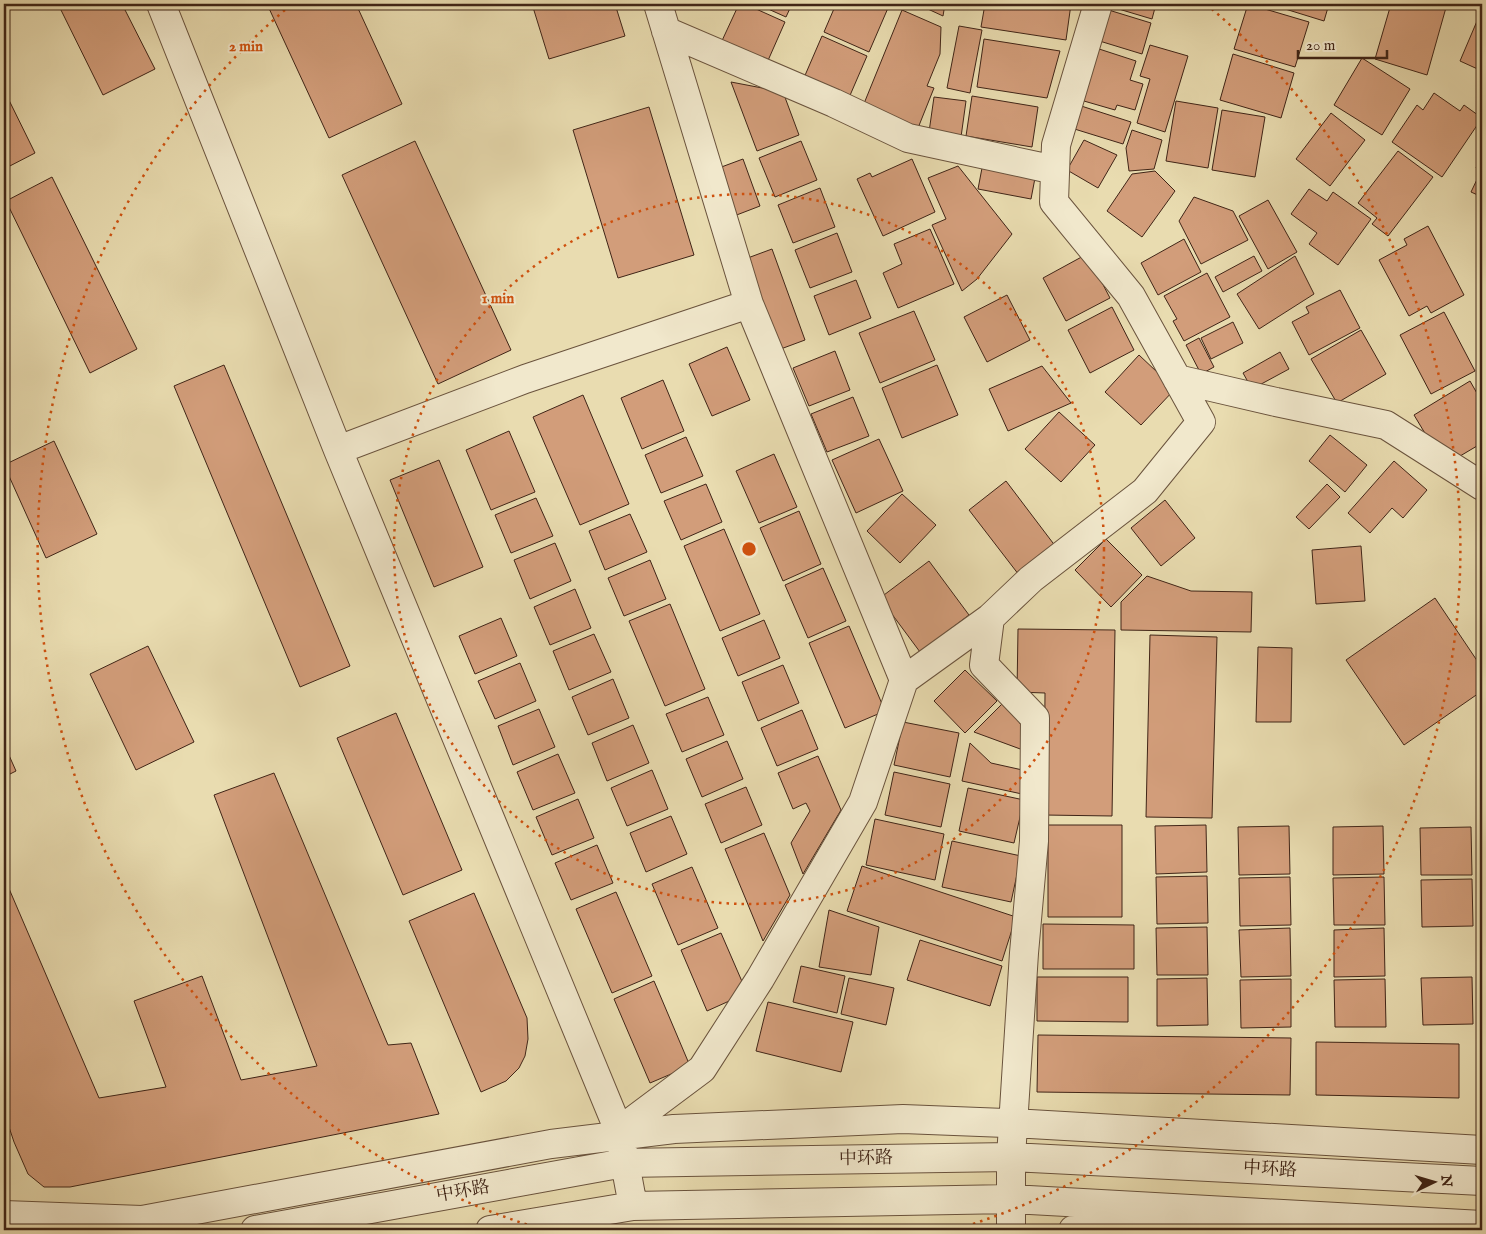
<svg xmlns="http://www.w3.org/2000/svg" width="1486" height="1234" viewBox="0 0 1486 1234" font-family="'IM FELL English','Noto Serif SC',serif">
<rect width="100%" height="100%" fill="#e9dcb0"/>
<filter id="stains"><feTurbulence type="fractalNoise" baseFrequency=".004" numOctaves="4"/><feColorMatrix values="0 0 0 0 .2 0 0 0 0 .09 0 0 0 0 .02 0 0 0 .5 -.17"/></filter>
<radialGradient id="worn" r=".72"><stop offset=".6" stop-color="#630" stop-opacity="0"/><stop offset="1" stop-color="#630" stop-opacity=".3"/></radialGradient>
<path fill="#d29d7a" stroke="#402517" d="M58 4H122L155 69 103 95Z
M267 4H356L402 104 329 138Z
M532 4H615L625 36 549 59Z
M684 4H696L694 8Z
M739 4H745L785 22 766 65 720 45Z
M757 4H792L786 17Z
M836 4H879L888 8 869 52 824 32Z
M917 4H945L943 16Z
M985 4H1071L1066 40 981 27Z
M1102 4H1156L1152 19Z
M1248 4 1309 22 1295 67 1234 49Z
M1269 4H1329L1324 21Z
M1391 4H1447L1427 75 1375 59Z
M1102 8 1151 23 1142 54 1093 39Z
M902 10 941 27 940 54 927 86 934 88 918 128 863 106Z
M1480 14 1482 15V71L1460 61Z
M959 26 982 30 970 93 947 88Z
M822 36 867 56 848 100 803 80Z
M984 39 1060 51 1047 98 977 87Z
M1150 45 1188 56 1165 132 1137 123 1150 79 1140 76Z
M1093 47 1136 61 1130 80 1143 84 1135 110 1117 105 1115 110 1077 99Z
M1233 54 1294 73 1281 118 1220 100Z
M1362 58 1410 89 1382 135 1334 105Z
M731 82 783 92 799 135 757 151Z
M4 90 35 153 4 169Z
M1434 93 1460 111 1464 105 1482 118 1442 177 1392 142 1417 105 1423 110Z
M972 96 1038 107 1032 147 966 136Z
M934 97 966 101 961 137 929 132Z
M1176 101 1218 108 1208 168 1166 161Z
M1075 104 1131 122 1123 144 1068 127Z
M649 107 694 255 618 278 573 130Z
M1222 110 1265 117 1255 177 1212 170Z
M1331 113 1365 140 1330 186 1296 159Z
M1132 130 1162 140 1154 169 1129 171 1126 148Z
M1084 140 1117 155 1098 188 1067 170Z
M415 141 511 350 438 384 342 175Z
M801 141 817 180 775 197 759 158Z
M1398 151 1433 177 1388 236 1372 224 1377 218 1358 203Z
M1482 156V197L1471 192 1481 171 1476 168Z
M743 159 760 206 734 216 716 169Z
M912 159 935 212 883 236 857 179 870 173 872 177Z
M958 166 1012 234 977 279 962 291 932 225 946 219 928 178Z
M982 168 1035 178 1031 199 978 189Z
M1155 171 1175 191 1142 237 1107 211 1132 174Z
M52 177 137 349 90 373 6 201Z
M820 188 835 227 793 243 778 205Z
M1309 189 1327 201 1333 192 1371 219 1338 265 1309 244 1317 233 1291 214Z
M1194 197 1233 211 1248 240 1201 264 1179 221Z
M1268 200 1297 252 1268 269 1239 216Z
M1428 226 1464 295 1431 313 1427 306 1409 316 1379 260 1407 245 1404 239Z
M930 229 954 284 898 308 883 273 902 264 894 244Z
M837 233 852 272 810 288 795 250Z
M1184 239 1201 272 1158 295 1141 263Z
M772 249 805 340 778 350 745 259Z
M1087 254 1110 298 1066 321 1043 278Z
M1254 256 1262 271 1223 292 1215 277Z
M1295 256 1314 294 1259 329 1237 294Z
M1207 273 1230 317 1184 341 1173 321 1177 319 1164 296Z
M856 280 871 318 829 335 814 296Z
M1340 290 1360 328 1309 355 1292 322 1309 313 1306 307Z
M1007 295 1030 340 987 362 964 317Z
M1112 307 1134 350 1090 373 1068 330Z
M914 311 935 360 880 383 859 333Z
M1444 312 1475 371 1431 394 1400 335Z
M1233 322 1243 343 1211 359 1201 338Z
M1361 330 1386 374 1337 403 1311 359Z
M1199 338 1214 367 1201 374 1186 345Z
M727 347 750 400 712 416 689 364Z
M835 351 850 390 809 406 793 368Z
M1280 352 1289 369 1252 389 1243 373Z
M1139 355 1175 389 1141 425 1105 392Z
M224 365 350 666 300 687 174 386Z
M937 365 958 415 902 438 882 388Z
M1042 366 1071 403 1008 431 989 389Z
M663 380 684 431 642 449 621 398Z
M1470 381 1482 402V443L1450 462 1432 445 1414 415Z
M583 395 629 504 580 525 533 417Z
M853 397 869 436 827 452 811 414Z
M1059 412 1095 445 1061 482 1025 449Z
M509 431 535 492 491 510 466 450Z
M1330 435 1367 465 1345 492 1309 461Z
M686 437 703 476 661 493 645 455Z
M879 439 903 491 856 513 832 460Z
M54 441 97 534 46 558 4 465Z
M774 454 797 507 759 523 736 471Z
M439 460 483 567 434 587 390 480Z
M1394 461 1427 490 1403 518 1392 508 1370 533 1348 513Z
M1006 481 1056 547 1019 575 969 510Z
M706 484 722 522 681 540 664 501Z
M1327 484 1340 497 1309 529 1296 517Z
M902 494 936 525 900 563 867 531Z
M536 498 553 536 511 553 495 515Z
M1165 500 1195 538 1161 566 1131 528Z
M799 511 821 564 783 581 760 528Z
M630 514 647 552 605 570 589 531Z
M724 529 760 614 720 631 684 546Z
M1106 539 1142 575 1111 607 1075 570Z
M555 543 571 581 530 599 514 560Z
M1361 546 1365 601 1316 604 1312 550Z
M650 560 666 599 624 616 608 578Z
M929 561 969 615 920 652 880 598Z
M823 568 846 621 808 638 785 585Z
M1147 576 1191 591 1252 592 1251 632 1121 630V602Z
M575 589 591 628 550 645 534 607Z
M1435 598 1482 668V691L1404 745 1346 660Z
M670 604 705 689 665 706 629 621Z
M501 618 517 656 475 674 459 636Z
M764 620 780 658 738 676 722 638Z
M849 626 885 711 845 728 809 643Z
M1018 629 1115 630 1112 816 1044 815 1045 693 1017 692Z
M594 634 611 672 569 690 553 651Z
M1150 635 1217 637 1212 818 1146 817Z
M1482 639V654L1477 646Z
M148 646 194 742 136 770 90 674Z
M1258 647 1292 648 1291 722H1256Z
M520 663 536 701 495 719 478 681Z
M783 665 799 703 758 721 742 682Z
M965 670 997 701 965 733 934 701Z
M613 679 629 718 588 735 572 697Z
M708 697 724 735 682 752 666 714Z
M1006 700 1027 735 1023 750 974 732Z
M539 709 555 747 513 765 498 726Z
M802 710 818 749 777 766 761 728Z
M396 713 462 870 403 895 337 738Z
M903 722 959 733 950 777 894 765Z
M633 725 649 763 607 781 592 743Z
M727 741 743 779 702 797 686 759Z
M970 743 991 763 1027 771 1022 794 962 781Z
M4 744 16 771 4 777Z
M558 754 575 793 533 810 517 772Z
M818 756 841 810 803 874 791 843 810 811 806 803 793 809 778 773Z
M652 770 668 809 627 826 611 788Z
M894 772 950 784 941 827 885 815Z
M274 773 388 1045 411 1043 439 1114 70 1187H44L28 1174 14 1142 4 1112V877L99 1098 166 1087 134 1001 202 976 241 1080 317 1066 214 795Z
M746 787 762 825 721 843 705 804Z
M968 788 1024 800 1014 843 959 831Z
M578 799 594 838 552 855 536 817Z
M671 816 687 854 646 872 630 833Z
M875 819 944 834 935 880 866 865Z
M1048 825H1122V917H1048Z
M1206 825 1207 872 1156 874 1155 826Z
M1289 826 1290 874 1239 875 1238 827Z
M1383 826 1384 874 1333 875V827Z
M1471 827 1472 875H1421L1420 828Z
M764 833 790 895 763 941 725 849Z
M952 841 1021 856 1011 902 942 887Z
M597 845 613 883 571 900 555 863Z
M862 866 1016 917 1002 961 847 911Z
M692 867 718 928 678 945 652 884Z
M1207 876 1208 923 1157 924 1156 877Z
M1290 877 1291 925 1240 926 1239 878Z
M1384 877 1385 925H1334L1333 878Z
M1472 879 1473 926 1422 927 1421 880Z
M616 892 652 976 612 993 576 909Z
M474 893 527 1018 528 1039 525 1056 519 1068 506 1081 481 1092 409 921Z
M829 910 879 927 871 975 819 967Z
M1043 924 1134 925V969H1043Z
M1207 927 1208 975H1157L1156 928Z
M1290 928 1291 976 1241 977 1239 930Z
M1384 928 1385 976 1334 977V930Z
M721 933 747 993 707 1011 681 950Z
M920 940 1002 966 990 1006 907 980Z
M801 966 845 976 837 1013 793 1002Z
M1037 977H1128V1022L1037 1021Z
M1472 977 1473 1024 1423 1025 1421 978Z
M849 978 894 988 886 1025 841 1014Z
M1207 978 1208 1025 1157 1026V979Z
M1291 979V1027L1241 1028 1240 980Z
M1385 979 1386 1027H1335L1334 980Z
M654 981 690 1066 650 1083 614 999Z
M768 1002 853 1022 841 1072 756 1051Z
M1038 1035 1291 1038 1290 1095 1037 1092Z
M1316 1042 1459 1044V1098L1316 1095Z"/>
<g fill="none" stroke-linecap="round" stroke-linejoin="round">
<defs>
<path id="minor" d="M161 4 338 450 619 1131 633 1206
M658 4 749 304
M666 31 834 103 908 138 1055 170
M1177 379 1276 402 1386 425 1482 486
M338 450 525 379 749 304 904 680
M990 618 984 665 1035 718 1034 841 1024 953 1011 1157V1230
M619 1131 702 1069 760 979 863 802 904 680 990 618 1031 579 1145 491 1201 422 1131 296 1054 202 1056 145 1098 4
M4 1215 142 1220 551 1144 674 1129 903 1119 1030 1124 1482 1150
M255 1230 624 1163 1011 1157 1482 1181
M490 1230 633 1206 1011 1199 1482 1225
M1073 1230 1117 1221 1219 1230"/>
</defs>
<use href="#minor" stroke="#6a533d" stroke-width="30"/>
<use href="#minor" stroke="#f1e8cc" stroke-width="28"/>
</g>
<g fill="none" stroke="#cf510e" stroke-width="2.5" stroke-dasharray="2.5 5">
<circle cx="749" cy="549" r="355"/>
<path d="M541 1229A711 711 0 0 1 292 4M1206 4A711 711 0 0 1 957 1229"/>
</g>
<g text-anchor="middle" dominant-baseline="central" stroke-width="4" stroke-linejoin="round" paint-order="stroke">
<g font-size="18" fill="#402517" stroke="#f1e8cc">
<text transform="translate(866 1159) rotate(-1)">中环路</text>
<text transform="translate(1270 1170) rotate(3)">中环路</text>
<text transform="translate(463 1192) rotate(-10)">中环路</text>
</g>
</g>
<circle cx="749" cy="549" r="8" fill="#cf510e" stroke="#f1e8cc" stroke-width="2.5"/>
<g font-size="15" text-anchor="middle" font-weight="bold" fill="#cf510e" stroke="#f1e8cc" stroke-width="4" stroke-linejoin="round" paint-order="stroke">
<text x="246" y="51">2 min</text>
<text x="498" y="303">1 min</text>
</g>
<rect width="1486" height="1234" fill="none" stroke="#e9dcb0" stroke-width="20"/>
<rect x="5" y="5" width="1476" height="1224" fill="none" stroke="#402517" stroke-width="2.5"/>
<rect x="10" y="10" width="1466" height="1214" fill="none" stroke="#402517"/>
<g transform="translate(1434 1182) rotate(85)" stroke="#f1e8cc" stroke-width="4" paint-order="stroke">
<path d="M0-4L9 19L0 12L-9 19Z" fill="#402517"/>
<text y="-8" font-size="14" font-weight="bold" text-anchor="middle" fill="#402517">N</text>
</g>
<path d="M1298 50v8h89v-8" fill="none" stroke="#402517" stroke-width="2.5"/>
<text x="1306" y="50" font-size="15" fill="#402517" stroke="#f1e8cc" stroke-width="4" paint-order="stroke">20 m</text>
<rect width="100%" height="100%" filter="url(#stains)"/>
<rect width="100%" height="100%" fill="url(#worn)"/>
</svg>
